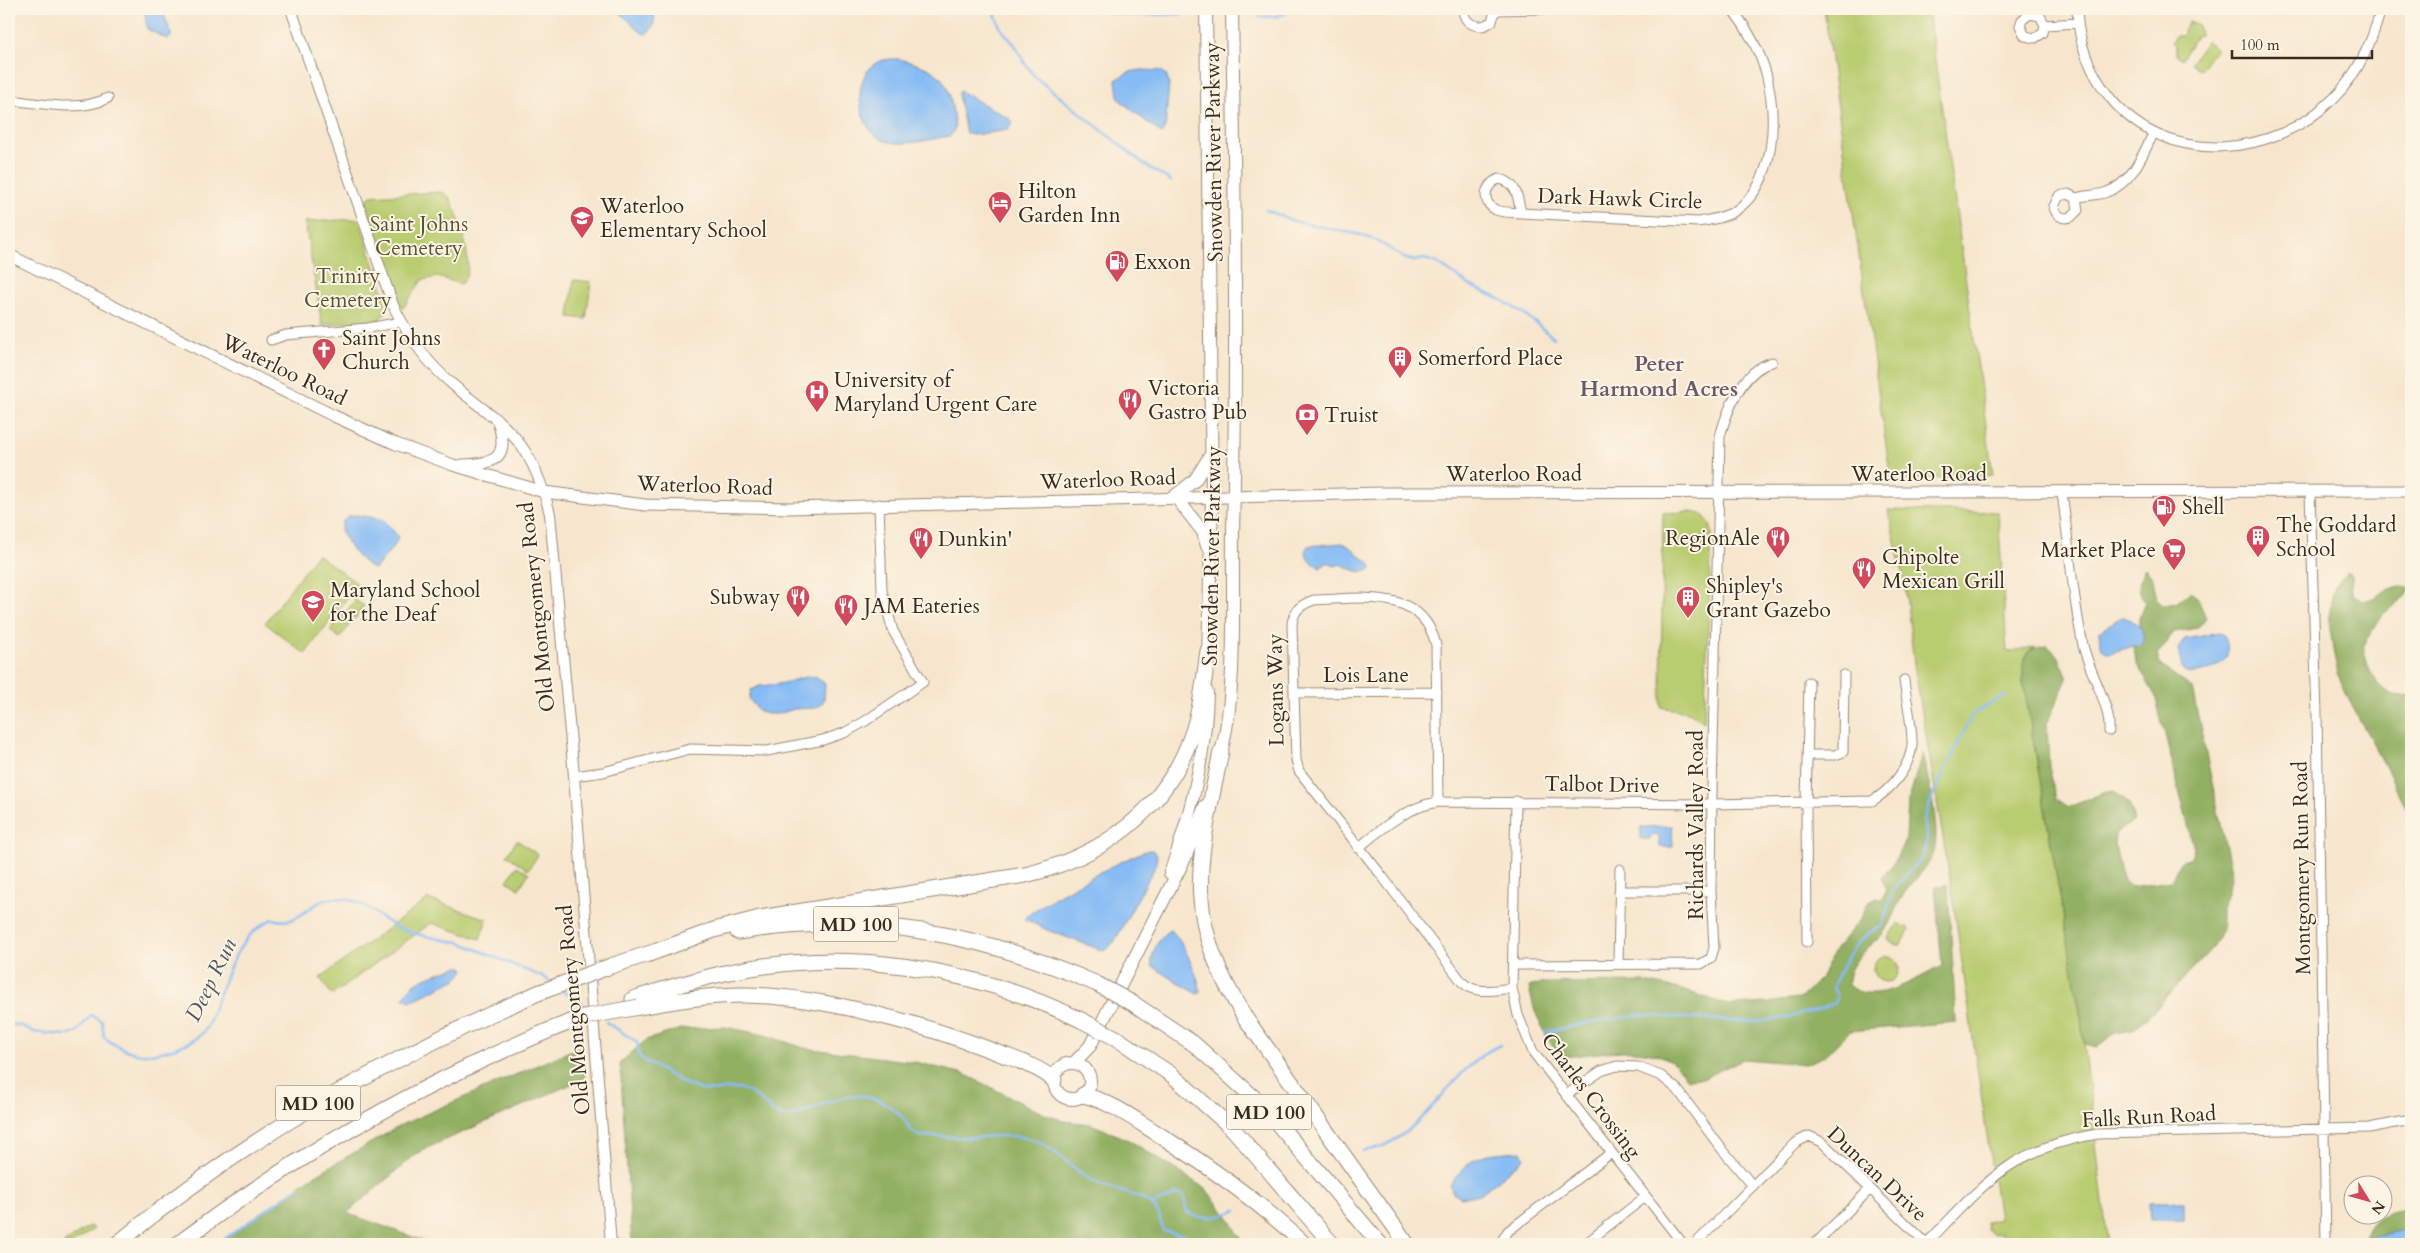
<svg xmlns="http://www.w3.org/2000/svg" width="2420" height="1253" viewBox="0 0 2420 1253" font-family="Cardo,serif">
<rect width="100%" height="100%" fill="#fcf5e5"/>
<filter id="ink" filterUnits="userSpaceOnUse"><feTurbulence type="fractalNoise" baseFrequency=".02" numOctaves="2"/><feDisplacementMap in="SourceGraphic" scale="10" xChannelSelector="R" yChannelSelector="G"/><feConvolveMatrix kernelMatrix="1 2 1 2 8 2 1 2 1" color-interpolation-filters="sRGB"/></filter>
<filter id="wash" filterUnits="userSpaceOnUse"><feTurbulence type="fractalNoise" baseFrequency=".0096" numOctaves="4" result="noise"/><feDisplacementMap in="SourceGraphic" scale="20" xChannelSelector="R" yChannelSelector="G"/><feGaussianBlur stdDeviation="1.12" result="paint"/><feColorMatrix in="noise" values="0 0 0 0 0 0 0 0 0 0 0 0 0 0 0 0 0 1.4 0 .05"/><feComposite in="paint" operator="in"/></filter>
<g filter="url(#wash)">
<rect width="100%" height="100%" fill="#f7e6cd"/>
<path fill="#b8cc70" stroke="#7a7b47" d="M1824 9H1928L1993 475 1891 481Z
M2189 22 2198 25 2200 35 2196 36 2182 59 2176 54V46L2172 42 2176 36H2182L2185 33 2183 31Z
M2207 41 2216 48 2200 70 2191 63Z
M440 192C444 193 448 195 450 198 458 213 479 274 460 284L438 277 422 280 403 308 398 301 365 201 371 196Z
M359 219 386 300 385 313 379 320 322 325 305 222Z
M574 280 591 282 586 319 569 317Z
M1888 510 1998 512 2007 652 2035 647 2027 653 2023 681 2081 1018 2108 1244H2004L2002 1233 1993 1234 1987 1230 1986 1222 1999 1219 1951 886 1914 664 1905 585Z
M1690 512 1702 514 1710 524 1712 532 1704 722 1688 712 1661 707 1663 513Z
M317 554 358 584 305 654 265 623Z
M355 600 364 606 355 619 346 612Z
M342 614 352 621 340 638 330 631Z
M517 840 538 855 528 870 507 855Z
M517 866 529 873 519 889 507 881Z
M428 899 487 919 480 939 431 923 332 995 320 978Z
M1898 923 1908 928 1909 931 1900 945H1896L1889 940 1888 937Z
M1873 969a13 13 0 1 1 26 0a13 13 0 1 1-26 0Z
M90 1226 94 1229 72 1244H63Z"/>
<path fill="#92b062" stroke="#666d40" d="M2145 568 2153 579 2157 600 2163 605 2176 603 2190 592 2197 597 2206 618 2197 628 2174 632 2157 654 2160 665 2192 688 2232 876 2222 909V931L2210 950 2153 1012 2133 1030 2116 1033 2096 1047 2084 1044 2081 1018 2023 681C2022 659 2023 648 2048 646L2059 657 2067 679 2047 723 2049 767 2056 799 2069 807C2086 802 2094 794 2113 791 2126 799 2134 805 2133 821 2129 826 2117 829 2115 835 2113 841 2121 876 2125 882 2127 884 2129 885 2131 887L2171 881 2180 862 2191 858 2194 849 2155 695 2136 663 2134 646 2140 647 2142 632 2139 626V618L2145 602C2137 591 2138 579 2145 568Z
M2348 572 2351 575 2352 593 2362 601C2378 600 2394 580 2410 588L2408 594 2383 614 2363 645C2368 673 2378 701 2411 695V819C2400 795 2388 771 2375 747 2363 725 2347 700 2339 676 2332 651 2319 588 2348 572Z
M1922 753C1928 777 1942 832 1933 855 1927 869 1912 882 1903 895 1895 907 1892 921 1884 932 1872 948 1846 961 1848 985 1872 1008 1919 977 1942 966L1935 886 1948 885 1956 1022 1850 1031 1825 1056 1805 1064 1742 1059 1705 1078 1687 1079C1683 1075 1680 1068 1675 1064 1647 1041 1595 1055 1561 1057 1544 1037 1534 1014 1529 987L1542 983 1645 982 1679 989 1729 1005 1767 1003 1801 998 1820 979 1835 949 1861 919 1868 903 1877 898 1883 900 1886 888 1882 878 1895 861 1906 838 1908 803Z
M725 1027 765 1035 804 1048 915 1062 964 1074 1042 1113 1064 1121 1091 1124 1129 1140 1206 1189 1231 1221 1244 1244H632L620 1063 646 1040 681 1029Z
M579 1047 582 1053 585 1078 427 1148 414 1156 347 1213 432 1244H218L309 1179 403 1124Z
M2411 1208V1229L2364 1238C2372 1214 2389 1212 2411 1208Z"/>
<path fill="#86bcf5" stroke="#60738a" d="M141 9H162L171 33V37L167 39 147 29 145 13Z
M616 9H653C656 18 655 28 646 34L642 33Z
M899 59C948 71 949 82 955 128L950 136C930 139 905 147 885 141 855 131 849 68 884 60 888 59 894 59 899 59Z
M1142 70 1162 71 1167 76 1169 84 1165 129 1162 134 1123 103 1118 96 1116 80 1129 72Z
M960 91 1010 119 1013 122 1008 130 973 135 966 133 958 94Z
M357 515 382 519 398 536 396 543 375 569C365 568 343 540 341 530 341 527 342 525 342 522L348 516Z
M1343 543C1354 548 1358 557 1368 561L1373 568C1362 576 1351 569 1341 564L1334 566 1328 562 1320 568 1309 560 1305 551 1308 546Z
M2121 617C2135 618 2150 634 2140 647L2134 646 2109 653C2099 650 2100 641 2099 632Z
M2220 633 2224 635C2226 641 2229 648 2227 655 2224 667 2191 680 2183 669 2180 664 2180 655 2178 649L2185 639Z
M810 676 817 677 825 684 824 699 821 705 815 708 794 709 778 714H767L760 712 749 699 751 690 760 686 779 684Z
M1672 826 1673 847H1660L1659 836 1653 835 1650 839H1641V827Z
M1150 850 1154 851 1157 855 1156 865 1114 942 1104 951 1047 930 1025 919C1030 908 1135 852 1150 850Z
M1171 930C1181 938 1201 980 1200 993L1197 994 1152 966C1150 955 1160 933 1171 930Z
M457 967H463L464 970 457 979 411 1001 404 999C408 979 441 973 457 967Z
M1521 1151 1524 1158 1519 1163 1480 1194 1461 1198 1453 1193 1450 1185C1474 1152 1482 1154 1521 1151Z
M2149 1202H2184V1220H2150Z
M2411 1229V1244H2359L2364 1238Z"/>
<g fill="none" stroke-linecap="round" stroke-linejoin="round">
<path stroke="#86bcf5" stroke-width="2.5" d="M993 9 1001 29 1015 45 1024 62 1035 77 1144 164 1171 181
M1103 9C1113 19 1167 14 1183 14
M1260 17C1273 17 1282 17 1292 9
M1266 210 1294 221 1361 235 1378 241 1404 258 1414 261 1425 259 1437 263 1471 286 1502 300 1527 316 1554 338
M562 991 584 1005
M606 1022 637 1042 639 1056 645 1061C658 1068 689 1088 702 1090 717 1093 731 1085 747 1091 759 1095 773 1116 783 1117 807 1117 832 1093 863 1096 876 1097 893 1107 902 1117 908 1124 910 1133 920 1136 923 1137 927 1136 931 1136 947 1136 964 1139 980 1137 994 1136 1007 1135 1021 1137 1051 1140 1069 1169 1095 1182 1112 1191 1136 1192 1151 1204 1159 1211 1161 1222 1163 1231L1182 1235 1195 1244
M9 1024 22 1026 33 1032 66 1035 77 1032 91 1015 102 1021 104 1037C113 1045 130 1053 142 1054 158 1055 196 1044 205 1030 210 1023 212 1013 215 1005 228 973 238 933 273 919 306 930 309 889 350 900 368 904 381 920 396 927 409 933 445 941 459 942L545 978 552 983
M1545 1032 1588 1023 1638 1015 1756 1022 1785 1018 1824 1008 1834 1003 1837 996 1833 987C1844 961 1855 937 1882 926L1893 890 1922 857 1927 840 1924 819 1934 793 1972 715 2005 695
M1363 1151C1422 1145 1448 1068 1500 1045
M1151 1204 1170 1198 1176 1194 1183 1195 1187 1212C1200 1222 1223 1216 1237 1210
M217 1244 299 1187"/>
</g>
</g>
<g filter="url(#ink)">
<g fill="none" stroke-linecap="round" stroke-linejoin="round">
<defs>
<path id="minor" d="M1463 9C1464 25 1480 31 1492 21L1496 9
M2077 9C2078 43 2090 73 2111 99 2168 168 2274 158 2334 98 2359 73 2372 42 2381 9
M1496 10 1545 9
M2045 25 2043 33 2035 38 2025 36 2020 26 2022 20 2030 14 2040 16 2045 25 2078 23
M9 100C40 103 79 113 108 98
M2076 198 2068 194 2059 196 2054 206C2055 215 2062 220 2071 217L2078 210 2076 198C2086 195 2097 196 2107 192 2132 183 2142 156 2153 134
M1521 213C1518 198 1517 182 1499 179 1485 184 1480 202 1496 210 1503 213 1513 212 1521 213L1698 222C1710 220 1724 218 1735 211 1777 183 1777 116 1766 73 1759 49 1747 28 1732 9
M271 340 286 335 368 328 401 322
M2310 492 2317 715 2326 1244
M2062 493C2069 543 2072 595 2083 645 2089 673 2111 704 2109 731
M1295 693 1437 692
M1807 755H1835L1843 752 1844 675
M574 776 603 772 690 749 767 751 823 740 844 733 864 722 923 682 893 631 882 591 879 504
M1516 801 1512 988 1518 1015 1533 1052 1683 1244
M1438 802 1436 645C1422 586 1360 599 1314 600 1300 605 1294 610 1292 624L1296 760 1299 771 1382 876 1462 982C1476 995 1494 990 1512 988
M1358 848C1383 828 1406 807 1438 802L1712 804 1872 801C1891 790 1909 768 1912 746 1913 725 1906 700 1904 680
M1619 891H1711
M1807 942 1806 803 1809 682
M1618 963 1620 869
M1513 965 1701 964 1711 958 1714 948 1711 891 1712 792 1720 436C1728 408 1742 371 1772 362
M1566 1095 1601 1071 1617 1066 1638 1067 1661 1076 1677 1089 1721 1148 1753 1186
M1500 1244 1508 1231 1611 1153
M1585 1244 1645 1197
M1695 1244 1795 1143 1809 1136 1822 1142 1927 1244
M1815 1244 1870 1189
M1926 1244C1984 1184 2011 1148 2097 1134L2369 1128 2411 1120"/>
<path id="tertiary" d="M291 9 393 305C407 334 427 363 452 384 475 404 502 420 520 444 535 464 544 490 550 514L574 776 611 1244"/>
<path id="secondary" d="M9 255 334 416 396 444 453 465 544 492 645 505 789 508 1382 493 2411 491
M462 465C498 464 509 457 498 421"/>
<path id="primary" d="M1206 9 1212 497 1208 660
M1207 546 1203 532 1175 496 1195 480 1210 456
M1219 760C1238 697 1232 602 1233 534 1237 359 1235 184 1232 9
M1170 873C1191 815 1206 754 1207 692
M1074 1063 1090 1046 1185 858 1205 806
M1054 1081a18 18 0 1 1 36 0a18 18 0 1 1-36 0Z"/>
<path id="motorway" d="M1221 752C1198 864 1181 916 1246 1019L1407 1244
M738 932C865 911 980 933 1097 984
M649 954 714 930 760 918 1025 875C1100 857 1164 813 1191 737 1201 710 1204 680 1208 651
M611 966 657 951
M633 999C664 989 694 980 725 973 845 946 969 967 1079 1019
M1134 1004 1194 1044 1262 1105 1380 1244
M639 1007C674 1001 708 995 744 995 823 996 923 1024 996 1052 1016 1060 1038 1066 1054 1080
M1116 1038 1172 1075 1234 1130 1332 1244
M1083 1095C1109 1101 1133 1118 1155 1132 1207 1165 1259 1201 1304 1244
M117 1244C244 1138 387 1059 538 993
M178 1244C271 1174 368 1115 472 1065 509 1048 546 1030 584 1017"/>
</defs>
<use href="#minor" stroke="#998876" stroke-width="11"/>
<use href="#tertiary" stroke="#998876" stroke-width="12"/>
<use href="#secondary" stroke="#998876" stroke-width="13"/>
<use href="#primary" stroke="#998876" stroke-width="14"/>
<use href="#motorway" stroke="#998876" stroke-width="17"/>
<use href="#minor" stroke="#fff" stroke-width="9"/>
<use href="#tertiary" stroke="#fff" stroke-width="10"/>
<use href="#secondary" stroke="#fff" stroke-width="11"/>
<use href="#primary" stroke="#fff" stroke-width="12"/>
<use href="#motorway" stroke="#fff" stroke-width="15"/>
<defs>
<path id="motorway-bridge" d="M1097 984 1134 1004
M538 993 611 966
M584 1017 639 1007
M1079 1019 1116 1038"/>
</defs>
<use href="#motorway-bridge" stroke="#998876" stroke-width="17" stroke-linecap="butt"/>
<use href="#motorway-bridge" stroke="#fff" stroke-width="15"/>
</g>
</g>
<defs>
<symbol id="hotel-pin" viewBox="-11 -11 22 30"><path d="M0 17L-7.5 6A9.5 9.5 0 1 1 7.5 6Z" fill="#d1495b" stroke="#fcf5e5"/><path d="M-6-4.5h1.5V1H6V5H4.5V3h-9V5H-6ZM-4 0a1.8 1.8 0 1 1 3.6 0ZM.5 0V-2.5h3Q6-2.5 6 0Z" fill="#fff"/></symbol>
<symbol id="school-pin" viewBox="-11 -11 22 30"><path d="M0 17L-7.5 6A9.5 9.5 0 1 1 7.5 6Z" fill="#d1495b" stroke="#fcf5e5"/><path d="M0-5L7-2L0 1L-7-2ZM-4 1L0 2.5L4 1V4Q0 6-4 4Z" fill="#fff"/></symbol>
<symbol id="fuel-pin" viewBox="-11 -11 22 30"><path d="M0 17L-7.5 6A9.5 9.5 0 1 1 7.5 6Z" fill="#d1495b" stroke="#fcf5e5"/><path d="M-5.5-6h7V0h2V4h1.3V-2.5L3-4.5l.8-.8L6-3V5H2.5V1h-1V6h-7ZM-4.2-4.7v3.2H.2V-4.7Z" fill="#fff"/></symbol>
<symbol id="church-pin" viewBox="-11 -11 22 30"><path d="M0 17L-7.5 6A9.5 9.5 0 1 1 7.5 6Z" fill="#d1495b" stroke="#fcf5e5"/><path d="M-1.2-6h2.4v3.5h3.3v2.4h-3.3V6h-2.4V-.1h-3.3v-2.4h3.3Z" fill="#fff"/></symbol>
<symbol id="building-pin" viewBox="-11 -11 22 30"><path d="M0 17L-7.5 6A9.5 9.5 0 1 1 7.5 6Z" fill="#d1495b" stroke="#fcf5e5"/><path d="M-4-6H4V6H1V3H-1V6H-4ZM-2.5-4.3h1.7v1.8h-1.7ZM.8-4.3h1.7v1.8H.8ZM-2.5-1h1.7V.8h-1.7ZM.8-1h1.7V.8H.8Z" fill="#fff"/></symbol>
<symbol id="hospital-pin" viewBox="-11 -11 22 30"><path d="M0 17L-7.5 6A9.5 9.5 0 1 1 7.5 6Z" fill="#d1495b" stroke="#fcf5e5"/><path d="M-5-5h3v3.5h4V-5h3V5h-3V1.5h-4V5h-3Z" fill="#fff"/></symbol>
<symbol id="restaurant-pin" viewBox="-11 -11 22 30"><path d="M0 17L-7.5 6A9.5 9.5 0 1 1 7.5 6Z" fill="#d1495b" stroke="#fcf5e5"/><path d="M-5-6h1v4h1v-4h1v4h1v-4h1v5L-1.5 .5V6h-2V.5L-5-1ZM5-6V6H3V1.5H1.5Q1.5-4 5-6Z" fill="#fff"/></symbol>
<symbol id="bank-pin" viewBox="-11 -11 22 30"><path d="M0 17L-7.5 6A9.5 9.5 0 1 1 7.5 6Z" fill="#d1495b" stroke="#fcf5e5"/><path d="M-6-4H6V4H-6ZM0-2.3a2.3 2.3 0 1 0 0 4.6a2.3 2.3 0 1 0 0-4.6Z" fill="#fff"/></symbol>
<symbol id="supermarket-pin" viewBox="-11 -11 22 30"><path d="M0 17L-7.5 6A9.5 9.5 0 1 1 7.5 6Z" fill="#d1495b" stroke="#fcf5e5"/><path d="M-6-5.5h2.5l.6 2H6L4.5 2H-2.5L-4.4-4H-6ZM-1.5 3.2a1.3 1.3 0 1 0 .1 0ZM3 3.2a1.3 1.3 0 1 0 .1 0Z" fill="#fff"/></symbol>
</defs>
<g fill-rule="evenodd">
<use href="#hotel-pin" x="986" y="189" width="28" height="38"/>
<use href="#school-pin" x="568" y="204" width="28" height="38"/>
<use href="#fuel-pin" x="1103" y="248" width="28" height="38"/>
<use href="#church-pin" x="310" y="336" width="28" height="38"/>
<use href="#building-pin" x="1386" y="344" width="28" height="38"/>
<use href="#hospital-pin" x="803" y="378" width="28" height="38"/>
<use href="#restaurant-pin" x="1116" y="386" width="28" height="38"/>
<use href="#bank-pin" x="1293" y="401" width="28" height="38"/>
<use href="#fuel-pin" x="2150" y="493" width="28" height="38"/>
<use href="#building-pin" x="2244" y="523" width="28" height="38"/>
<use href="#restaurant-pin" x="1764" y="524" width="28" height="38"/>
<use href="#restaurant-pin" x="907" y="525" width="28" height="38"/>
<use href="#supermarket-pin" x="2160" y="536" width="28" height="38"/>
<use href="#restaurant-pin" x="1850" y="555" width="28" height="38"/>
<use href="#restaurant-pin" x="784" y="583" width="28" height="38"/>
<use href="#building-pin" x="1674" y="584" width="28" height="38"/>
<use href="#school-pin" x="299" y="588" width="28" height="38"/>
<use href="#restaurant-pin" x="832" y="592" width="28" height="38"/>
</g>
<g text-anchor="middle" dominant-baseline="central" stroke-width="4" stroke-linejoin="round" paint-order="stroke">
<g fill="#fcf5e5" stroke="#75675a" stroke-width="1">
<rect x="813.5" y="906.5" width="85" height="35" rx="4"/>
<rect x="275.5" y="1085.5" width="85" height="35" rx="4"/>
<rect x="1226.5" y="1094.5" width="85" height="35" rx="4"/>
</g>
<g font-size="20" font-weight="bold" fill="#3b2a1e">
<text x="856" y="924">MD 100</text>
<text x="318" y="1103">MD 100</text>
<text x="1269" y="1112">MD 100</text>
</g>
<g font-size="21" fill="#3b2a1e" stroke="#fcf5e5">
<text transform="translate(1214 152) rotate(-91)">Snowden River Parkway</text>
<text transform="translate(1620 199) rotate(2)">Dark Hawk Circle</text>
<text transform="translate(284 370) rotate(26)">Waterloo Road</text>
<text x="1514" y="474">Waterloo Road</text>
<text x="1919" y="474">Waterloo Road</text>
<text transform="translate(1108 480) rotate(-2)">Waterloo Road</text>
<text transform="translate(705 486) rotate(2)">Waterloo Road</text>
<text transform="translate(1212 556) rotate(-89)">Snowden River Parkway</text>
<text transform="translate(537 607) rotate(-96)">Old Montgomery Road</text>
<text x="1366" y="675">Lois Lane</text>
<text transform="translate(1276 690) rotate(-91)">Logans Way</text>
<text transform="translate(1602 785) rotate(1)">Talbot Drive</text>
<text transform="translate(1696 825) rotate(-90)">Richards Valley Road</text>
<text transform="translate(2302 868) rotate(-91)">Montgomery Run Road</text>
<text transform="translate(574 1010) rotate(-95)">Old Montgomery Road</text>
<text transform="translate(1591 1096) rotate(53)">Charles Crossing</text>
<text transform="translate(2149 1117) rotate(-3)">Falls Run Road</text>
<text transform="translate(1877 1174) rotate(43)">Duncan Drive</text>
</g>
<g font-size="21" fill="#3b2a1e" stroke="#fcf5e5" text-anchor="start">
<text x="1018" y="191">Hilton<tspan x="1018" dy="24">Garden Inn</tspan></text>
<text x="600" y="206">Waterloo<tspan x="600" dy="24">Elementary School</tspan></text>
<text x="1134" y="262">Exxon</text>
<text x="342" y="338">Saint Johns<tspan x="342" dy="24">Church</tspan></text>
<text x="1418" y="358">Somerford Place</text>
<text x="834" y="380">University of<tspan x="834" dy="24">Maryland Urgent Care</tspan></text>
<text x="1148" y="388">Victoria<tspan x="1148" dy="24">Gastro Pub</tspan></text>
<text x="1324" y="415">Truist</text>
<text x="2182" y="507">Shell</text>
<text x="2276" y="525">The Goddard<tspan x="2276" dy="24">School</tspan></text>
<text x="1760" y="538" text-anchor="end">RegionAle</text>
<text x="938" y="539">Dunkin'</text>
<text x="2156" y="550" text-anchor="end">Market Place</text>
<text x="1882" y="557">Chipolte<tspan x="1882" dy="24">Mexican Grill</tspan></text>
<text x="1706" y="586">Shipley's<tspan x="1706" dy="24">Grant Gazebo</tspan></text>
<text x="330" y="590">Maryland School<tspan x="330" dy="24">for the Deaf</tspan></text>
<text x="780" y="597" text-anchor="end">Subway</text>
<text x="864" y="606">JAM Eateries</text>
</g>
<g font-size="21" fill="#5a5232" stroke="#fcf5e5">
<text x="419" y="224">Saint Johns<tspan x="419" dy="24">Cemetery</tspan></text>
<text x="348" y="276">Trinity<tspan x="348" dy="24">Cemetery</tspan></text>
</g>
<g font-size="22" font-weight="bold" fill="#6c596c" stroke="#fcf5e5">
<text x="1659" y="364">Peter<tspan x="1659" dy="25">Harmond Acres</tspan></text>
</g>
<g font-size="22" font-style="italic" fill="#52565e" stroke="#fcf5e5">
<text transform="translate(211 980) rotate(-64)">Deep Run</text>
</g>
</g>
<rect width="2420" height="1253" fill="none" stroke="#fcf5e5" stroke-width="30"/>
<g transform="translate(2368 1200) rotate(127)"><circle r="24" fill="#fcf5e5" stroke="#afa495"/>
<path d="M0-4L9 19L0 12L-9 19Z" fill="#d1495b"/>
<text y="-8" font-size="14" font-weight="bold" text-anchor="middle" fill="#3b2a1e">N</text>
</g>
<path d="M2232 50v8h140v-8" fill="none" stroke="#3b2a1e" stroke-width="2.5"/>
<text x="2240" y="50" font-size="15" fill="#3b2a1e" stroke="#fcf5e5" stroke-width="4" paint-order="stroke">100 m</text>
</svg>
